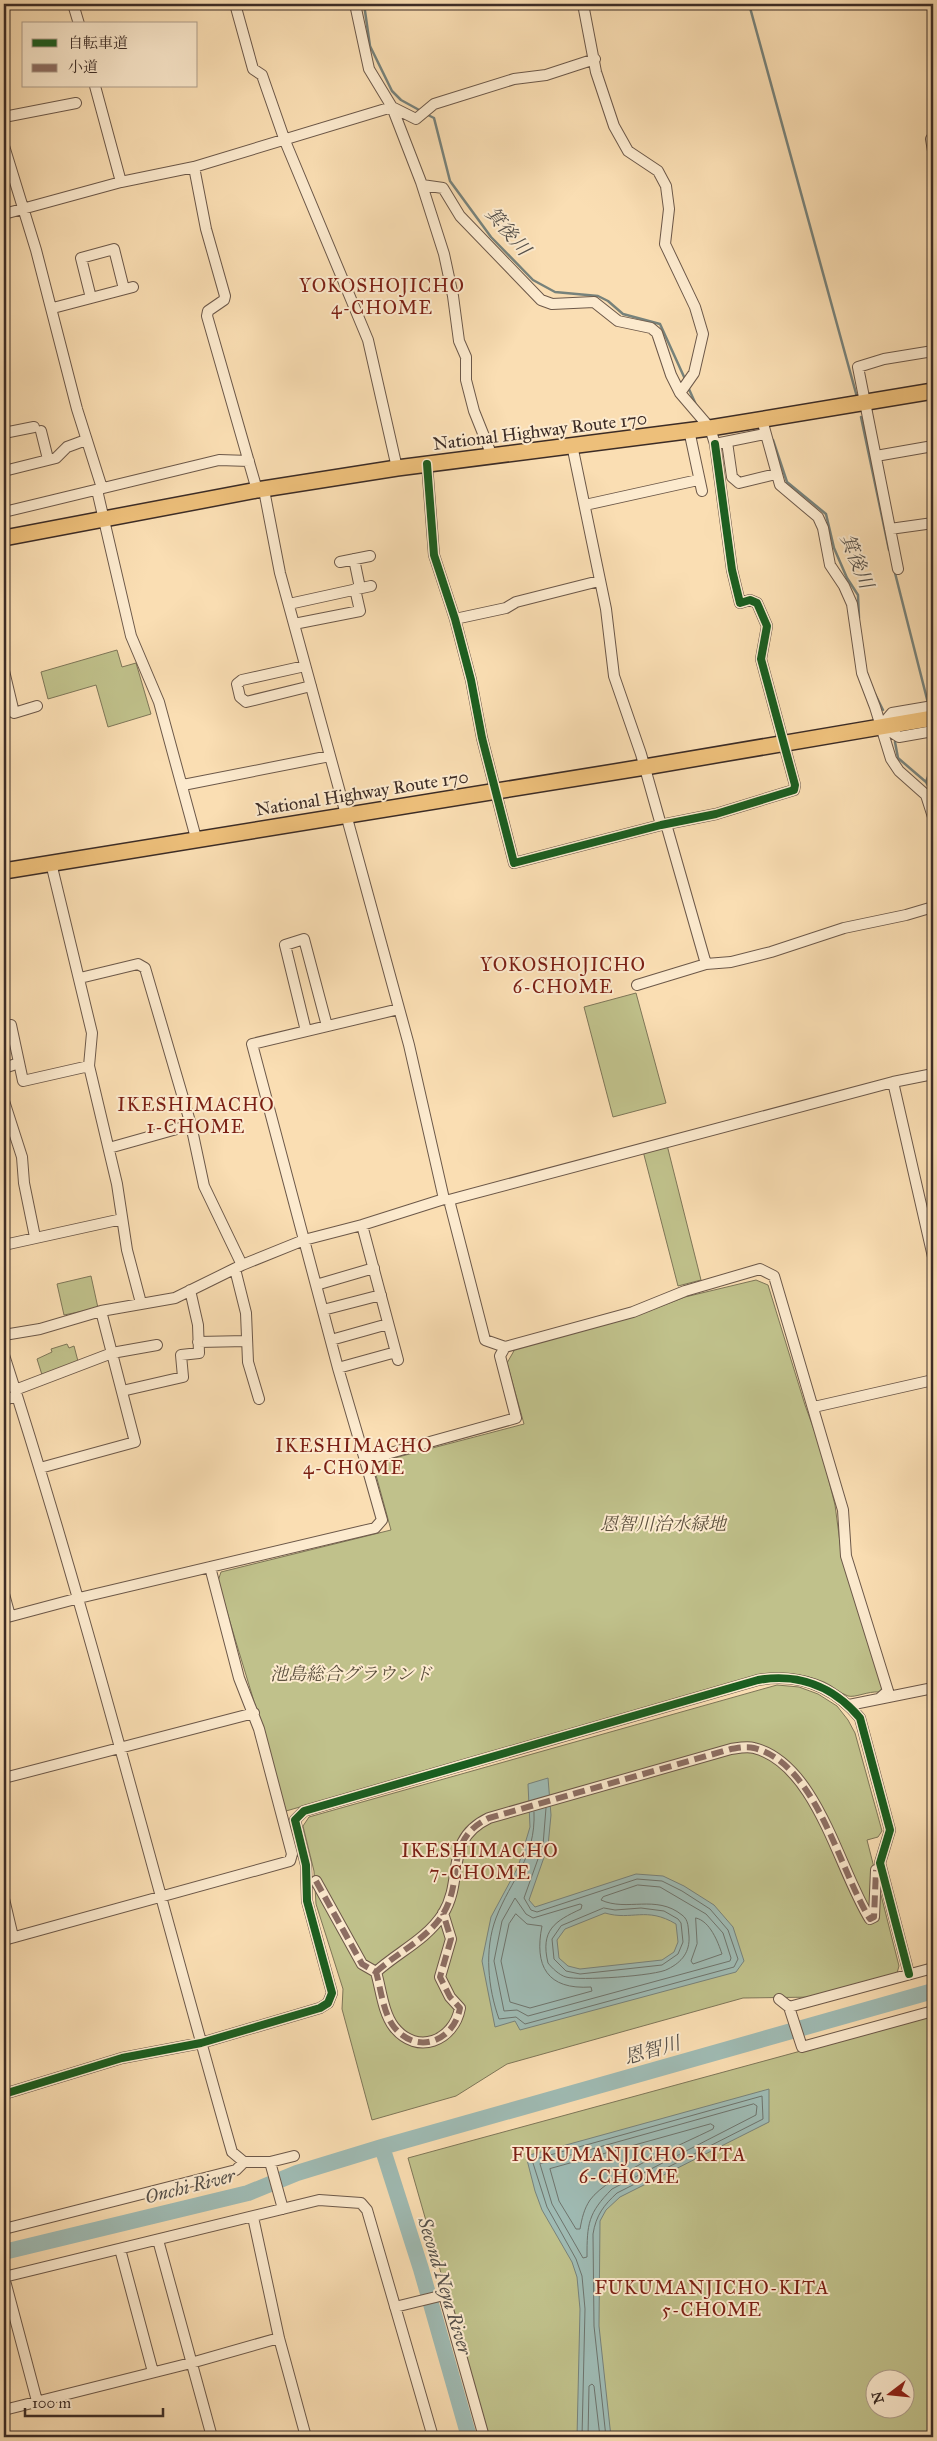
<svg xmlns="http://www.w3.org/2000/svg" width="937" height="2441" viewBox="0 0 937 2441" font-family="'IM FELL Great Primer','Noto Serif JP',serif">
<rect width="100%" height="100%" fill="#fadeb3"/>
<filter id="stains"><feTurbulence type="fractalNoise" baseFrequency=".004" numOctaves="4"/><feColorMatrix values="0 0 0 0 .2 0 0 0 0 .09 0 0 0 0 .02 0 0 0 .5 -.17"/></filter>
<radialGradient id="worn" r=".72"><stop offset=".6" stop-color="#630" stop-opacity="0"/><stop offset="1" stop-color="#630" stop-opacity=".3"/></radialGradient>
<path fill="#c0c18b" stroke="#7e7658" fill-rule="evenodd" d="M117 650 122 667 136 663 151 714 108 727 96 685 48 699 41 672Z
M636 993 666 1103 613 1117 584 1007Z
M667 1145 701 1280 678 1286 643 1151Z
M91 1276 98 1308 64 1315 57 1284Z
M756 1280 768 1285 805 1405 821 1449 835 1505 841 1550 883 1687 879 1692C868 1691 855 1698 848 1696 839 1693 832 1685 824 1682 802 1673 781 1672 758 1675L286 1811C265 1734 240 1658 218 1581L221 1572 391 1530 376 1475 383 1461 524 1424 507 1363 515 1349 633 1317 685 1297Z
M67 1344 69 1348 74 1346 79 1365 43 1378 37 1359 52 1352 51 1349Z
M777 1685 799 1687 818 1694 837 1706 848 1720 855 1733 882 1831 878 1837 867 1840 899 1966 897 1973 818 1997 743 1998 507 2064 456 2096 372 2120 342 2009 343 1989 316 1904 314 1871 303 1826 309 1817Z
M933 2015V2437H488L408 2158ZM874 2378H904V2408H874Z"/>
<path fill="#9fbbb4" stroke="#77827b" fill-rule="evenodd" d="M548 1778 551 1815 548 1846 529 1900 535 1907 636 1874 663 1876 684 1886 714 1905 733 1927 744 1961 736 1972 520 2030 515 2021 495 2027 482 1961 491 1917 518 1867 530 1827 528 1784ZM605 1913C632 1921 646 1906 676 1924L678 1942 674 1952 662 1960 580 1969 568 1966 559 1958 557 1940 565 1929Z
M769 2089V2122L620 2197 606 2210 600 2221 599 2326 611 2437H577L580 2309 577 2277 572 2262 542 2210 535 2191 526 2156Z"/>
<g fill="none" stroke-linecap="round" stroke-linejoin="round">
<path stroke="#6e746d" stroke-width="1" d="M534 1812C536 1858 511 1879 496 1918 484 1950 488 1988 499 2019L516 2017 525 2024 734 1967 738 1959 728 1930 710 1909 682 1891 662 1881 637 1879 537 1912 531 1910 524 1898 543 1845 546 1808
M638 1885 660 1887 706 1914 723 1933 731 1958 730 1961 528 2016 517 2010 504 2011 494 1961 502 1921 515 1898 526 1914 533 1918 580 1904 582 1905 581 1909C555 1921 540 1930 548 1963 552 1968 559 1975 566 1977 578 1981 657 1976 668 1969 682 1962 690 1952 689 1936 688 1928 689 1920 682 1915 656 1894 627 1912 601 1900L603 1897Z
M604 1908 615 1910 641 1908 664 1911 678 1919 681 1923 683 1942 678 1954 662 1965 580 1974 566 1971 554 1959 552 1939 561 1926Z
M516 1914 527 1924 542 1926C534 1966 547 1990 591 1987L592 1991 530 2008 510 2002 501 1961 509 1924Z
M696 1918C710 1921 718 1942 722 1954L693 1964 691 1961 697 1944Z
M754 2104 757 2106 756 2115 612 2189C588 2213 587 2224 587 2257L583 2258 552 2204 540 2164Z
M711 2124 714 2126 713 2129C683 2144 608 2175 590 2200 584 2209 582 2218 580 2229H576L559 2201 550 2169Z
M582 2437 585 2309 582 2276 576 2259 547 2207 532 2160 762 2096 763 2119 617 2193C604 2205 596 2215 593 2234L594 2326 606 2437
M588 2437 589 2386 592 2384 594 2386 600 2437"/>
<path stroke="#77827b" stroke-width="2.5" d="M364 4 370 46 392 91 401 100 421 111
M749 4 857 397
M426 114 434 118 450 181 491 237 533 280 555 292 598 296 608 301 623 314 660 324 685 379
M688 387 697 407
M861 417 889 550
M773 440 787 482 826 514 834 548 847 578 858 595 859 618
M894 569 928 703
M875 694 883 710
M895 742 898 758 926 782 933 795
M926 782 933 764"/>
<path stroke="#9fbbb4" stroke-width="16" d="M382 2147 421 2269 469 2437
M4 2252 248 2193 297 2173 382 2147 933 1991"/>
<defs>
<path id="minor" d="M73 4 79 24
M235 4 253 69 262 75 285 141 368 340 397 468
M355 4 369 69 392 107 416 119 434 104 514 79 546 75 595 59
M583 4 596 72 614 126 628 151 658 171 666 186 669 209 665 244 695 307 703 334 694 373 680 393
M95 86 121 182
M4 117 76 103
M933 136 931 139 933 151
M4 146 36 250 77 409 102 488
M194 167 392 107 421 182 444 254 453 296 459 341 466 357V380L474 411 492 456
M422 185 443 188 460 216 541 300 552 304 594 302 618 321 651 328 657 333 671 375 680 393 710 428 715 444 765 434
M4 214 121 182 194 167 206 229 225 296 224 300 208 311 207 316 257 490
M91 298 81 258 114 249 124 289
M53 308 133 287
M764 427 780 485 818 517 823 528 830 565 844 586 852 604 862 673 875 707 891 759 899 771 926 795 933 817
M689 430 702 491
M41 431 48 459
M4 433 34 427
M727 442 732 477 739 483 776 474
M572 445 606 609 614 676 641 754 661 825
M876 456 933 446
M427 464 434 555 455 619 471 680 482 738 514 863 661 825 716 814 794 790 795 785 761 659 767 626 757 603 750 600 740 603 732 570 715 444
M4 471 56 458 67 447 86 440
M97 490 131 636 159 702 196 838
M264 490 280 573 409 1045 444 1199
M585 505 698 480
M4 512 219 460 249 461
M890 529 933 523
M354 559 360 588
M340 562 370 556
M898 569 858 367 884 359 933 351
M289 604 371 586
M455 619 506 608 516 602 599 581
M294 624 360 611 355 589
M305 666 242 680 237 684 240 697 246 702 311 686
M4 671 14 713 37 706
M881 726 892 713 933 706
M882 726 899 737 933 731
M183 785 330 756
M666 824 706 964
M51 863 92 1033 89 1066 117 1184 127 1250 141 1303
M80 978 138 964 145 968 191 1125 204 1186 242 1265
M637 985 706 964 731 962 771 952 844 928 906 915 933 907
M11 1025 23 1081 89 1066
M306 1031 285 945 304 939 327 1026
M4 1068 19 1063
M893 1082 933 1257
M4 1101 22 1157 24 1183 35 1237
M109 1148 191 1125
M449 1200 485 1340 505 1347 633 1312 685 1291 760 1269 774 1276 843 1510 846 1556 888 1691 880 1698
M362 1225 398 1360
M4 1245 122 1219
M235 1269 246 1313 248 1362 259 1399
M316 1285 374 1268
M323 1310 381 1295
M4 1335 40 1329 101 1311 175 1298 242 1265 304 1240 362 1225 444 1199 449 1200 893 1082 933 1074
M331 1340 388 1324
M198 1342 247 1341
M4 1355C89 1618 156 1886 232 2152L244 2162
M338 1368 396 1352
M15 1390 112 1353 157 1345
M122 1391 183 1377 181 1355 199 1353 198 1325 190 1290
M4 1400 17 1396
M814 1407 933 1380
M365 1460 338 1368 252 1044 399 1009
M40 1468 135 1442 101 1311
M4 1594 10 1616
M4 1618 79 1598 375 1528 382 1520 365 1460 516 1418 500 1356 505 1347
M849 1705 933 1688
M4 1778 254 1713
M316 1881 362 1964 376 1972C381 1989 383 2013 394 2027 417 2056 454 2041 460 2008L450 1997 440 1977 451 1939 443 1913
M4 1899 13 1937
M4 1940 290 1861 292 1854 259 1729 239 1678 210 1567
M376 1972C398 1952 426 1940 443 1914 465 1878 443 1840 489 1818L731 1749C738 1748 747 1746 754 1748 817 1764 839 1870 870 1919L874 1917 876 1870
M779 1999 789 2007 802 2047 933 2011
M789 2007 933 1968
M4 2094 122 2058 201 2043 320 2008 328 2003 332 1993 307 1901 306 1865 295 1820 304 1811 758 1680C798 1673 833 1686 860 1718L890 1830 880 1863 909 1974
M270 2162 283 2209
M253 2217 279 2338 306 2437
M4 2229 236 2170 244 2162H270L294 2156
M158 2240 212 2437
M120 2249 153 2372
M4 2277 319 2200 361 2203 367 2210 433 2437
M4 2277 37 2401
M395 2307 444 2295 484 2437
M4 2410 191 2363 279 2338"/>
<path id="highway" d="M4 538 257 490 397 468 710 428 933 391
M4 871 645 767 933 718"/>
</defs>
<use href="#minor" stroke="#6c5849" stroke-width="12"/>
<use href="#highway" stroke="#3c2c26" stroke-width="18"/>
<use href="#minor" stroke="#fceace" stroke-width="10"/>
<use href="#highway" stroke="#edbf7a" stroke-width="15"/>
<path stroke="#8d6e63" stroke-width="6" stroke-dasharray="12 6" stroke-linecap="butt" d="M316 1881 362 1964 376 1972C381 1989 383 2013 394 2027 417 2056 454 2041 460 2008L450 1997 440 1977 451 1939 443 1913
M376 1972C398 1952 426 1940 443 1914 465 1878 443 1840 489 1818L731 1749C738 1748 747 1746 754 1748 817 1764 839 1870 870 1919L874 1917 876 1870"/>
<defs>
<path id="cycleway" d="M427 464 434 555 455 619 471 680 482 738 514 863 661 825 716 814 794 790 795 785 761 659 767 626 757 603 750 600 740 603 732 570 715 444
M4 2094 122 2058 201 2043 320 2008 328 2003 332 1993 307 1901 306 1865 295 1820 304 1811 758 1680C798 1673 833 1686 860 1718L890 1830 880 1863 909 1974"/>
</defs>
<use href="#cycleway" stroke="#fceace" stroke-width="11"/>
<use href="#cycleway" stroke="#1b5e20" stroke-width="8"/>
</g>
<g text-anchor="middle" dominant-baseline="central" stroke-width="4" stroke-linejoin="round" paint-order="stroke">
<g font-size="18" fill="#3c2c26" stroke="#fceace">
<text transform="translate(540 431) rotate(-7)">National Highway Route 170</text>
<text transform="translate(362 793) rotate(-9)">National Highway Route 170</text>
</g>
<g font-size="18" font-style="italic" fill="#5d513f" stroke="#fceace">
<text x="663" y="1524">恩智川治水緑地</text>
<text x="351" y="1674">池島総合グラウンド</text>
</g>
<g font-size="19" font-style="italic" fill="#55504a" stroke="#fceace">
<text transform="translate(508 231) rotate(49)">箕後川</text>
<text transform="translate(857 561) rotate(68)">箕後川</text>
<text transform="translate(652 2050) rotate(-16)">恩智川</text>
<text transform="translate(190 2186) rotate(-14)">Onchi River</text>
<text transform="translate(445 2286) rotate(73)">Second Neya River</text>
</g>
<g font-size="19" letter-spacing="1" fill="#7a1f14" stroke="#fceace">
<text x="382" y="285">YOKOSHOJICHO<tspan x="382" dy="22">4-CHOME</tspan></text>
<text x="563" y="964">YOKOSHOJICHO<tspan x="563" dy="22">6-CHOME</tspan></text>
<text x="196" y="1104">IKESHIMACHO<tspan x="196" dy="22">1-CHOME</tspan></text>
<text x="354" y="1445">IKESHIMACHO<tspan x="354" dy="22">4-CHOME</tspan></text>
<text x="480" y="1850">IKESHIMACHO<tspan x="480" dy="22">7-CHOME</tspan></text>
<text x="629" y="2154">FUKUMANJICHO-KITA<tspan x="629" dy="22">6-CHOME</tspan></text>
<text x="712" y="2287">FUKUMANJICHO-KITA<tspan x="712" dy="22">5-CHOME</tspan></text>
</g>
</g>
<rect width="937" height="2441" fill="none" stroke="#fadeb3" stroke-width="20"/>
<rect x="5" y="5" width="927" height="2431" fill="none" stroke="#3c2c26" stroke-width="2.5"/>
<rect x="10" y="10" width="917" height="2421" fill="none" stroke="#3c2c26"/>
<rect x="22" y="22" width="175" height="65" fill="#fceace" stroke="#af9e8b"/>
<rect x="32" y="39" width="25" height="8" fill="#1b5e20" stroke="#af9e8b"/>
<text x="68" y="48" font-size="15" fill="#3c2c26">自転車道</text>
<rect x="32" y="64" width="25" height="8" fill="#8d6e63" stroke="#af9e8b"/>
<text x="68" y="72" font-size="15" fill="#3c2c26">小道</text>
<g transform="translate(890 2394) rotate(254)"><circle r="24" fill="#fceace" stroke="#af9e8b"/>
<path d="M0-4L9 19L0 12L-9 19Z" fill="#8f2418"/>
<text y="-8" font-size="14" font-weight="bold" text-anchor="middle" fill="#3c2c26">N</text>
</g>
<path d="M25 2408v8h138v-8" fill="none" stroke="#3c2c26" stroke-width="2.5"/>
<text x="32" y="2408" font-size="15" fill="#3c2c26" stroke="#fceace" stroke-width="4" paint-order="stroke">100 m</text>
<rect width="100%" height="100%" filter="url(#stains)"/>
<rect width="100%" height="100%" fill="url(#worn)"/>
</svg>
